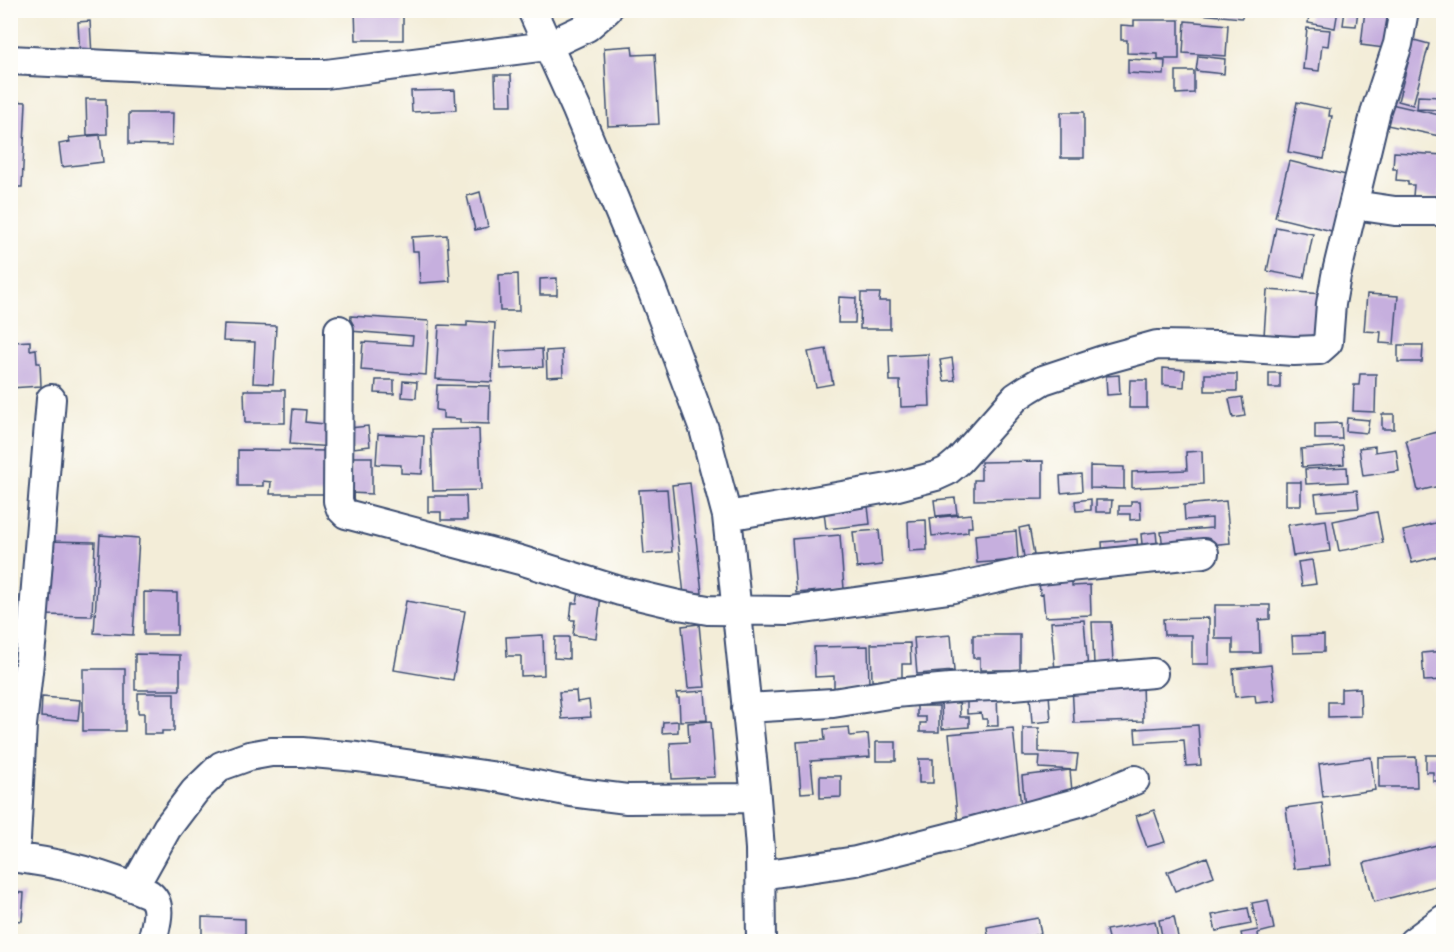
<svg xmlns="http://www.w3.org/2000/svg" width="1454" height="952" viewBox="0 0 1454 952" font-family="'Playpen Sans',sans-serif">
<rect width="100%" height="100%" fill="#fdfcf7"/>
<filter id="ink" filterUnits="userSpaceOnUse"><feTurbulence type="fractalNoise" baseFrequency=".0167" numOctaves="2"/><feDisplacementMap in="SourceGraphic" scale="12" xChannelSelector="R" yChannelSelector="G"/><feConvolveMatrix kernelMatrix="1 2 1 2 8 2 1 2 1" color-interpolation-filters="sRGB"/></filter>
<filter id="wash" filterUnits="userSpaceOnUse"><feTurbulence type="fractalNoise" baseFrequency=".008" numOctaves="4" result="noise"/><feDisplacementMap in="SourceGraphic" scale="24" xChannelSelector="R" yChannelSelector="G"/><feGaussianBlur stdDeviation="1.35" result="paint"/><feColorMatrix in="noise" values="0 0 0 0 0 0 0 0 0 0 0 0 0 0 0 0 0 1.4 0 .05"/><feComposite in="paint" operator="in"/></filter>
<g filter="url(#wash)">
<rect width="100%" height="100%" fill="#f3edd8"/>
<g id="blocks">
<path fill="#c6afde" d="M355 10H403V40H356Z
M1178 10H1243L1242 18 1178 12Z
M1310 10H1338L1335 28 1308 23Z
M1345 10H1358L1356 26 1343 25Z
M1365 10H1398L1392 49 1361 45Z
M1134 20H1179V59H1158V54L1127 53V40H1121V25L1134 26Z
M90 21 92 56 80 57 78 22Z
M1185 21 1228 25 1226 56 1183 53Z
M1307 28 1330 30 1328 46 1322 45 1319 71 1303 69Z
M1414 40 1429 44 1413 105 1398 101Z
M632 46 633 55 655 54 659 124 608 126 604 48Z
M1198 56 1225 59 1224 74 1196 71Z
M1128 59 1165 61 1164 75 1128 73Z
M1176 71H1194V93L1176 94Z
M495 75H511L512 105H496Z
M1442 84H1444V110L1417 109 1418 96 1441 97Z
M455 90 456 110 412 112 411 91Z
M86 99H106L107 134 87 135Z
M10 101 26 102 22 187H10Z
M1297 102 1330 109 1329 116H1332L1324 159 1288 152Z
M1391 104 1444 116V137L1387 125Z
M1061 112H1084V158H1061Z
M129 113H173L172 145 129 144Z
M100 135 103 162 62 167 59 144 70 142 69 138Z
M1394 152 1444 155V179H1441L1440 198 1413 196 1414 185H1408V181L1396 180 1397 169H1393Z
M1289 161 1350 176 1336 232 1275 217Z
M480 192 488 227 475 230 467 196Z
M1276 227 1313 234 1304 278 1267 271Z
M447 235 450 281 420 283 418 251H413L412 237Z
M518 274 519 311H500L499 275Z
M557 278V295H540V279Z
M1267 290 1324 294 1321 340 1264 336Z
M861 293H880L879 301H890V329H860Z
M1367 294 1398 296 1394 344 1380 343 1381 332 1364 331Z
M839 297 856 298 855 323H838Z
M351 316 429 321 426 375 361 370 363 342 412 345 413 336 350 331Z
M467 321 495 323 492 382 436 379 439 325 467 326Z
M224 324 276 326 273 384 253 383 255 342 223 341Z
M30 341V350L36 349 37 363H40L41 386 10 388V348H14L13 342Z
M1398 345H1423L1422 362H1398Z
M542 349 543 367 501 369 500 351Z
M826 349 833 384 816 387 808 352Z
M562 350 563 376 547 377 546 351Z
M928 354 930 406 901 407 900 381H890L889 356Z
M952 358 955 380 944 381 940 360Z
M1163 368 1185 370 1184 387 1163 385Z
M1269 373H1280V388H1269Z
M1205 374H1237V391H1205Z
M1360 374H1376L1375 412 1353 411 1354 385H1359Z
M1119 375 1120 394 1107 395 1106 376Z
M376 380H394V394L375 393Z
M1130 380H1147V408H1129Z
M403 381 417 382 416 398 402 397Z
M437 385 490 386 489 424 460 423V419L443 418V411L436 410Z
M244 390H285V423H245Z
M1242 397 1245 416 1233 418 1229 399Z
M293 409 306 410 305 422 334 425 332 447 290 444Z
M1382 414H1394V429H1382Z
M1347 418 1369 420 1367 433 1346 431Z
M1341 423 1342 439H1315V424Z
M368 426 370 446 353 448 350 428Z
M479 429 481 490 433 491 431 430Z
M1442 431 1444 438V485L1418 491 1406 440Z
M378 434 424 436 422 474 401 473V465L376 464Z
M1343 446 1344 464 1302 467 1301 449Z
M1375 446V452L1396 449 1399 471 1363 476 1359 448Z
M238 450 333 451V494H270L271 482 263 481V486H238Z
M1202 451 1203 484 1132 488V472L1187 470 1186 452Z
M351 457H372V494L350 493Z
M1043 461V499L974 500V480H981V462Z
M1090 466 1124 467V489L1090 488Z
M1347 467 1348 482 1306 484 1305 469Z
M1081 474 1082 491 1061 493 1060 476Z
M1286 482H1301V505H1286Z
M690 483 702 593 684 595 672 485Z
M667 489 672 552 644 554 639 490Z
M1357 490 1359 508 1317 511 1315 494Z
M428 496H466L467 520H441V512H428Z
M867 497 870 524 826 529 823 503Z
M955 498 957 514 936 516 934 500Z
M1091 499V510L1076 511 1075 501Z
M1096 500H1112L1111 512H1096Z
M1131 501H1140L1141 519 1130 520V514H1119V506H1131Z
M1226 501 1230 543 1163 549 1161 532 1212 528V518L1185 520 1184 505Z
M1377 512 1383 543 1339 551 1333 521Z
M971 514 972 527H968V532L932 536 930 518Z
M926 520 927 550 909 551 908 521Z
M1326 520 1330 551 1293 556 1288 525Z
M1443 521 1444 555 1412 563 1403 531Z
M1029 526 1034 555 1024 557 1019 528Z
M879 530 882 565 857 568 853 532Z
M1016 531 1018 560 977 563 975 535Z
M1156 532 1158 553 1143 554 1141 534Z
M100 535 139 538 133 635 94 633Z
M840 535 844 589 796 593 792 539Z
M1137 539 1138 556 1103 558 1102 542Z
M46 541 95 542 92 616 43 615Z
M1312 560 1316 584 1302 586 1298 562Z
M1039 577 1072 579V586L1090 585 1091 615 1045 617 1043 594 1040 595Z
M144 592 177 593V635H144Z
M579 592 601 595 596 638 573 635 575 620H570L572 603H577Z
M406 601 465 611 453 680 394 670Z
M1215 605H1270V619L1259 620 1260 653H1233V639H1215Z
M1209 618V664H1192V635H1164L1163 619Z
M1084 620 1088 670 1055 671 1051 622Z
M1092 622H1111L1113 663 1094 664Z
M699 624 705 687 688 688 682 626Z
M543 635 544 675 521 676V656H507L506 637Z
M951 635 954 671 917 674 914 638Z
M973 635H1020V670H980V658H973Z
M1324 635V652L1293 653 1292 636Z
M555 637H569V659L554 658Z
M910 643 911 664H902V680L872 681 871 644Z
M868 646 869 687 834 688V676L815 677 814 647Z
M1444 651V680L1424 681 1422 653Z
M135 654 180 655V690H135Z
M1271 665 1275 701 1256 703 1255 695 1235 697 1233 669Z
M83 669H125V731H83Z
M1142 682 1143 721 1074 723 1072 684Z
M1360 688 1361 716 1328 717V702H1341V689Z
M576 691 577 702 589 700 591 717 562 719 559 692Z
M705 691 707 720 680 721 679 698H677L676 693Z
M138 693H174V731H162V734H144V713H138Z
M997 694 998 726H987V719H982L981 713 967 714V695Z
M1049 694 1051 721 1032 723 1030 696Z
M42 697 80 700 78 720 41 717Z
M959 699 960 717H969V727L942 729 941 700Z
M917 706H939V732H920V723H926V717H917Z
M678 721V732L662 733 663 722Z
M711 721 715 777 672 779 670 743 689 742 688 723Z
M1198 725 1201 765 1186 766 1184 740 1136 743 1135 729Z
M849 727 850 736 868 734 870 757 811 761 814 792 801 793 797 742 825 740 824 729Z
M1013 728 1022 817 958 824 949 734Z
M1023 728H1039V752L1078 754 1076 770 1039 768 1040 756H1023Z
M876 742H896V761H876Z
M1426 755H1444V785H1438V781H1433V772H1426Z
M1371 757 1375 790 1323 797 1319 764Z
M1416 757 1417 787H1379V758Z
M919 759H933V783H919Z
M1070 770 1073 802 1025 808 1022 776Z
M820 776H841V797L820 798Z
M1322 803 1330 865 1294 869 1286 808Z
M1154 810 1165 842 1147 847 1136 816Z
M1437 845 1444 870V884L1374 902 1364 863Z
M1207 857 1214 876 1175 891 1167 872Z
M10 892 24 893 22 921 10 920Z
M1268 900 1274 929 1258 933 1259 942H1243L1241 933 1258 930 1252 903Z
M1248 908 1251 924 1216 931 1212 915Z
M202 917 245 919V937L202 935Z
M1174 917 1179 942H1163L1159 920Z
M1038 918 1041 934 1003 942H989L987 927Z
M1155 921 1159 942H1144L1143 939 1130 942H1109L1106 930Z"/>
</g>
</g>
<g filter="url(#ink)">
<use href="#blocks" fill-opacity="0" stroke="#3b4c70" stroke-width="1.5"/>
<g fill="none" stroke-linecap="round" stroke-linejoin="round">
<defs>
<path id="minor" d="M532 10 577 110 652 290 704 429 727 516 756 798 760 849 761 942
M10 60 288 74H326L547 46 587 27 607 10
M1354 205 1395 211H1444
M339 330 338 501 341 509 346 514 520 560 620 591 679 605 708 610 790 611 949 589 1030 571 1204 553
M727 516 894 487 936 476 947 471 959 461 1016 397 1028 389 1043 380 1106 359 1157 345 1218 346 1294 351 1319 350 1328 342 1331 304 1336 276 1376 110 1398 44 1404 10
M746 708 833 703 895 693 950 688 1013 685 1153 673
M10 848 16 840 22 725 32 636 51 399
M10 857C57 862 106 875 149 894 164 905 155 926 152 942
M761 875 856 861 947 838 1080 802 1135 780
M134 887 167 828 195 791 221 766 249 756 271 752H302L357 757 491 776 571 792 627 799 756 798
M1413 942 1444 919"/>
</defs>
<use href="#minor" stroke="#3b4c70" stroke-width="32"/>
<use href="#minor" stroke="#fff" stroke-width="28"/>
</g>
</g>
<rect width="1454" height="952" fill="none" stroke="#fdfcf7" stroke-width="36"/>
</svg>
